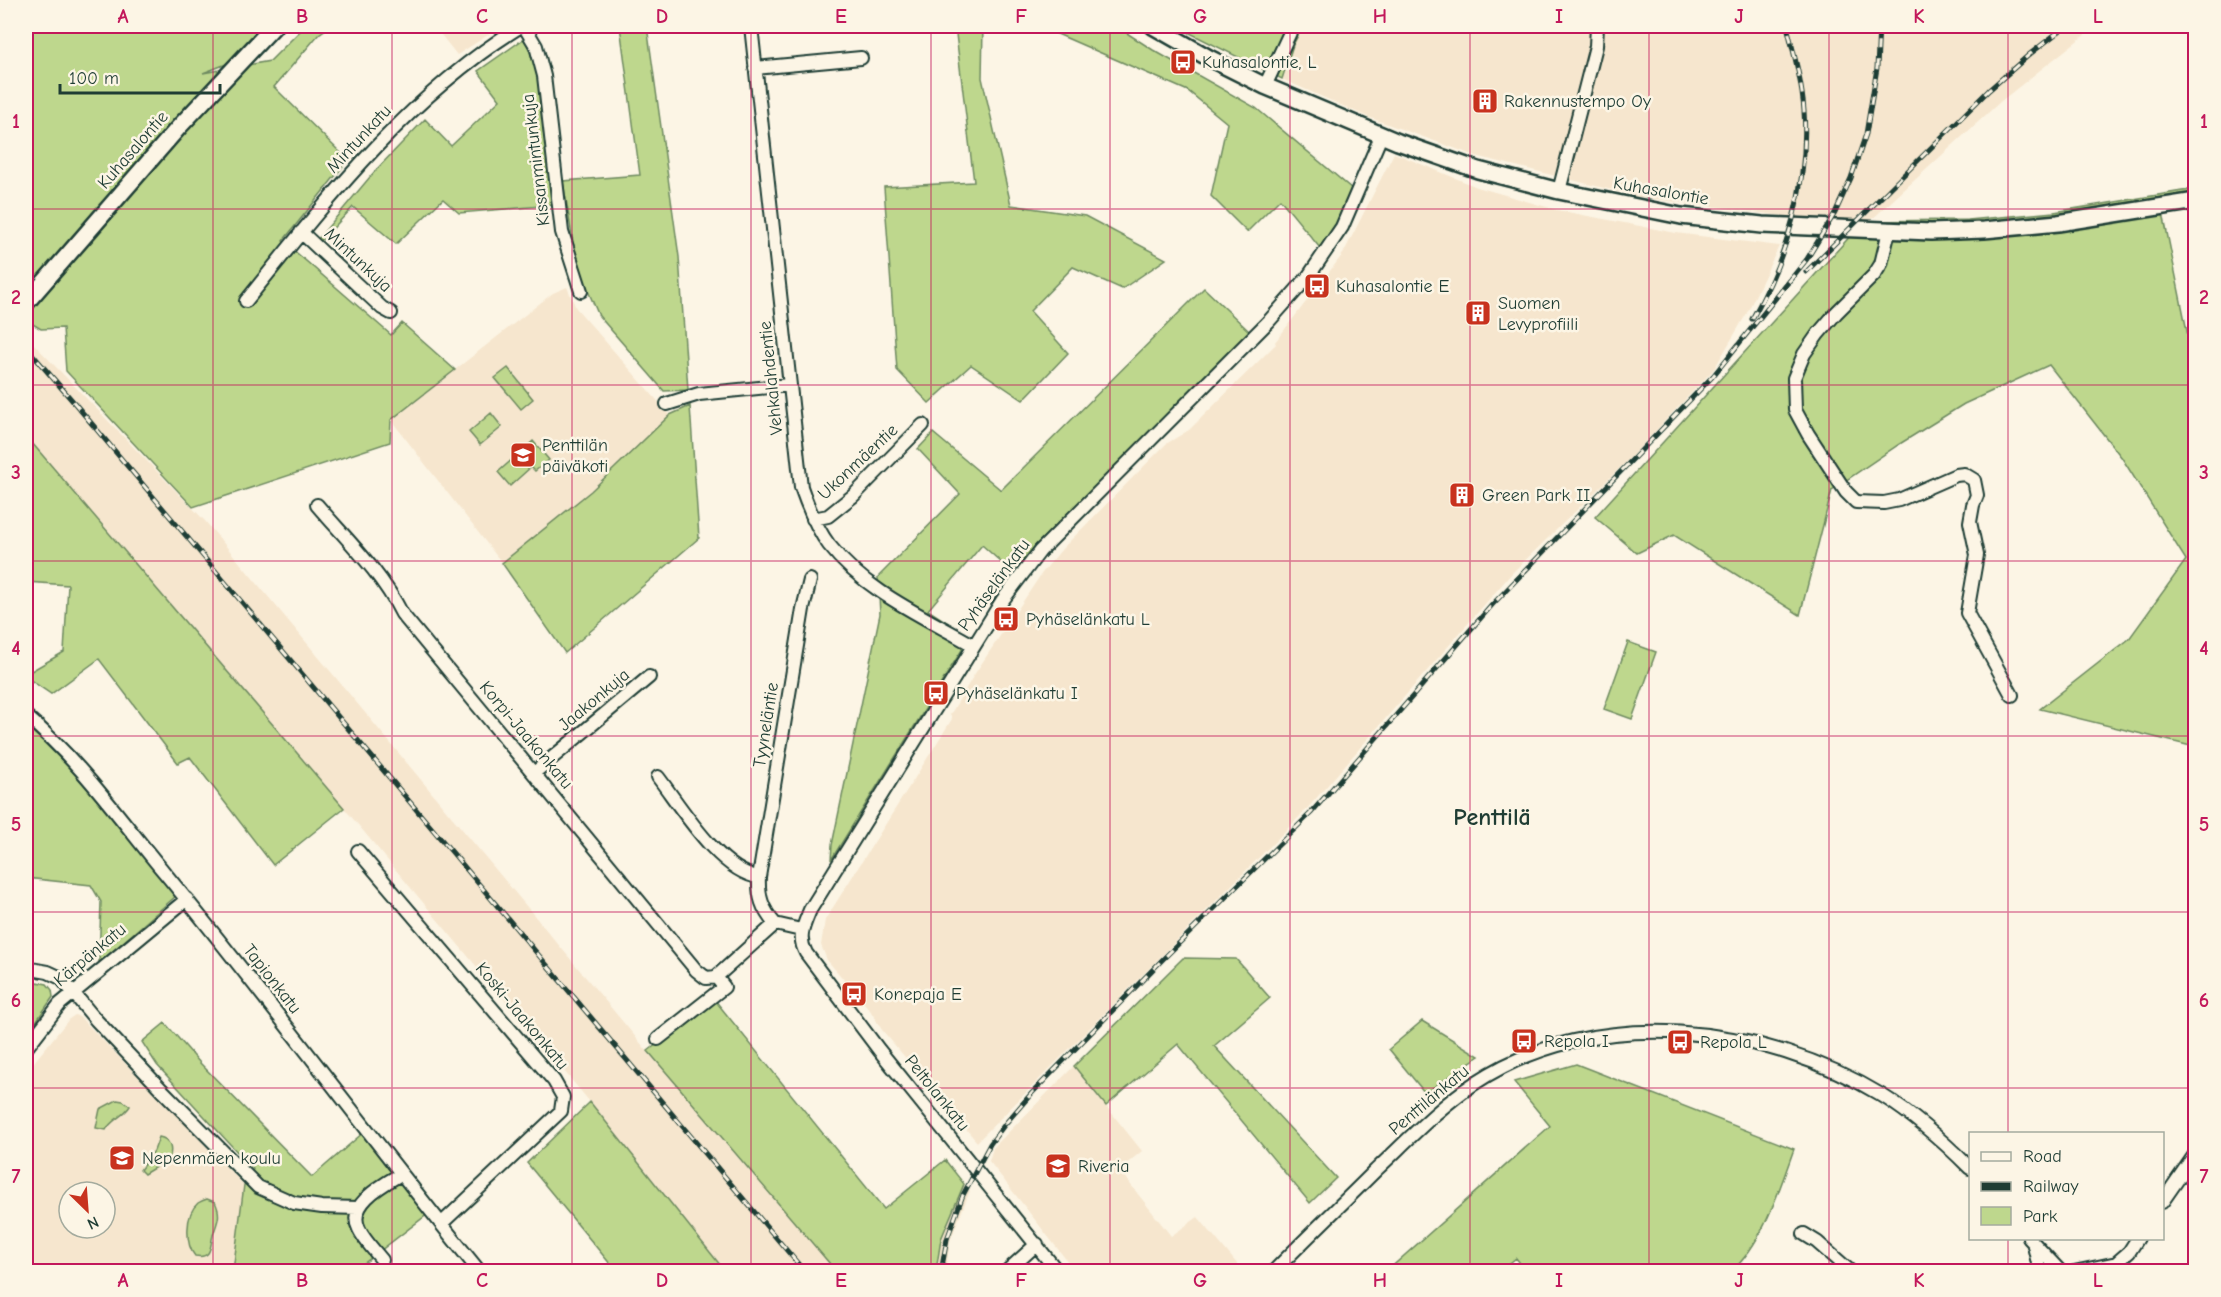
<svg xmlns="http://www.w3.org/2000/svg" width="2221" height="1297" viewBox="0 0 2221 1297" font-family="'Comic Neue',sans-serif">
<rect width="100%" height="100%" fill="#fcf5e5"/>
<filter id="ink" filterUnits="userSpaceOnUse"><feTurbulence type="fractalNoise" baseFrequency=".0167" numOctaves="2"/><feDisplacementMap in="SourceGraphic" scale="12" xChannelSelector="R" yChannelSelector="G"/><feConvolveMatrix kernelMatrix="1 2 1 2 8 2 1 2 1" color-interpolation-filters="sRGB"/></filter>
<g filter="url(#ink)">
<path fill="#f6e6ce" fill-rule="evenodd" d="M434 26H502L457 55Z
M1303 26H2096L2001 101 1869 222 1783 216 1640 197 1476 156 1368 117 1282 79 1293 45Z
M1394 153 1477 187 1557 210 1676 233 1779 246 1747 313 1714 369 1625 463 1512 573 1306 810 977 1142 882 1030 870 1010 827 960 821 945 825 920 952 719 950 715 974 675 1042 573 1062 549 1166 444 1189 430 1276 344 1275 342 1343 254Z
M567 287 576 308 670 415 591 491 502 563 391 420 553 293Z
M26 336 205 521 643 1046 836 1271H725L590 1102 344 808 26 436Z
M75 1015 81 1018 244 1185 233 1271 26 1272V1072L69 1019ZM69 1192H105V1228H69Z
M1074 1066 1142 1151 1119 1170 1171 1236 1198 1217 1243 1271H1075L989 1161 993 1148Z
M964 1184 970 1191 950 1241 946 1271 936 1272 941 1239Z"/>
<path fill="#bed78d" stroke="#6e8a60" stroke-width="1.5" d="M26 26H265L229 63 203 73 270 61 305 26H330L319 34 274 87 348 160 283 241 391 335 402 323 455 370 391 420 390 442 193 507 66 371 63 328 41 329 26 320Z
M620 26H647L679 257 688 390 664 391 599 316 586 286 573 242 563 181 640 175Z
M955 26H985H983L982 78 1011 205 1085 216 1166 259 1122 289 1073 267 1030 311 1068 353 1023 400 971 365 929 403 897 370 884 187 974 182Z
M1039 26H1116L1153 50 1256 108 1352 189 1337 222 1320 248 1280 199 1247 232 1211 196 1227 123 1188 91Z
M1176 26H1303L1293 45 1282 79Z
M525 38 538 73 552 205 459 213 443 199 396 244 353 207 321 241 318 239 375 171 425 119 451 146 500 100 478 71Z
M2195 189V196L2161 203 2188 336 2195 353V747L2040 709 2129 639 2186 560 2122 458 2049 365 1964 404 1898 445 1832 490 1800 615 1674 535 1637 553 1595 517 1864 221 1968 220 2054 212Z
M1204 288 1250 332 1035 546 1012 572 982 545 928 610 970 637 831 860 832 845 880 614 878 577 960 494 918 449 933 433 1001 490Z
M508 368 533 399 521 409 495 378Z
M690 406 699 538 565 653 502 563 591 491 670 415Z
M491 413 502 427 480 445 469 432Z
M26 436 344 808 273 865 190 757 178 763 99 659 51 694 26 677V674L64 652 68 585 26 582Z
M533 441 549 460 535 471 531 467 510 486 498 472Z
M1628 642 1656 652 1632 719 1604 709Z
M26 726C83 776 128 838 176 896L99 963 101 902 91 885 26 878Z
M1183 958 1236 959 1270 998 1214 1046 1336 1178 1310 1203 1178 1044 1106 1106 1074 1066Z
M26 980 47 984 52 990 53 997 26 1036Z
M714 999 884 1209 945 1160 964 1184 941 1239 936 1271H836L648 1051Z
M1422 1021 1479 1056 1425 1093 1389 1049Z
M165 1023 200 1063 312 1177 364 1132 429 1213 354 1271H233L244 1185 253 1169 157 1065 142 1042Z
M1576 1064 1794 1149C1779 1190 1764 1242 1731 1272H1527L1516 1258 1500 1271H1387L1550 1126 1514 1082Z
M117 1100 123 1101 130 1106C124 1116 111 1120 106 1130L96 1128 100 1109Z
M590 1102 725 1271H616L527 1163Z
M159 1137C170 1139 173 1149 169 1159L144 1174 140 1170 154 1151Z
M207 1199 215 1202C222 1216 217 1222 213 1235 210 1247 212 1259 195 1256 185 1244 185 1214 198 1203 201 1201 204 1200 207 1199Z"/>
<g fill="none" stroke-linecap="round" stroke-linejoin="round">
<defs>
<path id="minor" d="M524 26 536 46 544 76 562 232 581 291
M751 26 801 487C808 507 816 528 829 545 865 591 923 616 973 645
M755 68 861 58
M1265 86 1293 26
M1559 191 1596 46 1597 26
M1889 231 1881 264 1874 275 1836 313 1818 334 1804 354 1794 378 1795 410 1808 434 1846 492 1856 502 1884 503 1899 500 1956 475 1964 474 1974 480 1977 495 1973 505 1970 522 1977 555 1967 613 2012 695
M301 232 382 308 391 313
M246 301C328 199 408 96 521 26
M667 404 699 394 789 385
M317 505C347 540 381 572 402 614L696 970 706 978 716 977
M813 519 828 516 853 496 923 425
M26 716C79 760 120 819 164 872 272 1003 372 1140 480 1272
M534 773 649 677
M658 777C681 807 720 872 759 877 758 896 762 909 775 924
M358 851 554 1081 563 1097 561 1111 441 1224
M759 877 803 609 810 580
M26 968 48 972 61 978 96 1020 162 1090 258 1187 294 1203 322 1207 358 1208
M716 977 775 924 801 930
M658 1039 724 987 716 977
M26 1048 60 1004 187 899
M2162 1202 2196 1153
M1804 1234 1817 1242 1851 1272
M2029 1238 2059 1270
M2034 1246 2040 1272
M382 1260C374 1250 364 1240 359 1229 346 1204 384 1184 401 1174
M1006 1272 1037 1244
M1058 1272 879 1050 806 953C797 937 804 925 810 910L1002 601 1040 551 1269 321 1308 277 1342 227 1381 136
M1273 1272C1307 1237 1342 1204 1376 1170 1408 1140 1439 1107 1475 1083 1596 1003 1764 1024 1883 1096 1915 1116 1944 1142 1970 1168
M2074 1272 2112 1264
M2106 1272 2129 1252 2138 1238"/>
<path id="major" d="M1153 26 1209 58 1265 86 1398 142 1478 170 1559 191 1681 216 1762 225 1931 232 1984 230 2058 223 2196 201
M26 303 179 127 274 26"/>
</defs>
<use href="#minor" stroke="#1f3d34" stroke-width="16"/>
<use href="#major" stroke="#1f3d34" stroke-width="20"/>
<use href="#minor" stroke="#fcf5e5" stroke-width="12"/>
<use href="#major" stroke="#fcf5e5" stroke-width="15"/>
<defs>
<path id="rail" d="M1806 272 1989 90 2030 54 2066 26
M1752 319C1787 257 1809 183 1804 111 1802 82 1794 54 1787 26
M26 347 71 399 805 1272
M941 1272 947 1239 963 1195 990 1144 1005 1124 1032 1093 1162 960 1311 813 1492 605 1713 376 1807 259 1835 213 1851 178 1866 134 1877 68 1879 26"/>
</defs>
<use href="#rail" stroke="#1f3d34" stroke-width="5"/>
<use href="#rail" stroke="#fcf5e5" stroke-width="3" stroke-dasharray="9" stroke-linecap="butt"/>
</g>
</g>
<path fill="none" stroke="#c2185b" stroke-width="1.5" stroke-opacity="0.55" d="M213 26V1272M392 26V1272M572 26V1272M751 26V1272M931 26V1272M1110 26V1272M1290 26V1272M1470 26V1272M1649 26V1272M1829 26V1272M2008 26V1134M26 209H2196M26 385H2196M26 561H2196M26 736H2196M26 912H2196M26 1088H2196M2008 1238V1272"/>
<defs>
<symbol id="bus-square" viewBox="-11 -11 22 22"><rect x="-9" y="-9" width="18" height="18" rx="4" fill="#c8321e" stroke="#fcf5e5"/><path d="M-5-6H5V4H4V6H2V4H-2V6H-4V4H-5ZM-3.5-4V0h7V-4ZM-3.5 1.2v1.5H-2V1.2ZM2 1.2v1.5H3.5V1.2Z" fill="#fff"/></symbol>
<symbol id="building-square" viewBox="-11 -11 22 22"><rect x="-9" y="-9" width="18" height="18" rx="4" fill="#c8321e" stroke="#fcf5e5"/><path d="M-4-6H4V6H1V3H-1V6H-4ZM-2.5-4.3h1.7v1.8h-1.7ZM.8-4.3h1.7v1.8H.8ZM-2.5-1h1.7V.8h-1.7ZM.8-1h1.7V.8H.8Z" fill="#fff"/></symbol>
<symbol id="school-square" viewBox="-11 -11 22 22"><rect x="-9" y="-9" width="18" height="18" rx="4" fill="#c8321e" stroke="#fcf5e5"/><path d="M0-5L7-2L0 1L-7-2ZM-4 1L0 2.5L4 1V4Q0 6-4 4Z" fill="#fff"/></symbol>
</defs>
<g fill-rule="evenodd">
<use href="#bus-square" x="1168" y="47" width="30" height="30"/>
<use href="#building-square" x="1470" y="86" width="30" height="30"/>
<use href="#bus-square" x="1302" y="271" width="30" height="30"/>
<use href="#building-square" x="1463" y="298" width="30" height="30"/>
<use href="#school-square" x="508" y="440" width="30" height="30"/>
<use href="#building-square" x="1447" y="480" width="30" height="30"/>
<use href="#bus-square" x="991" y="604" width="30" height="30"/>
<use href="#bus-square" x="921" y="678" width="30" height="30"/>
<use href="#bus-square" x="839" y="979" width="30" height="30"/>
<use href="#bus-square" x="1509" y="1026" width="30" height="30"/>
<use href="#bus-square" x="1665" y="1027" width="30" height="30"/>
<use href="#school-square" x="107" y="1143" width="30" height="30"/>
<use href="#school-square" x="1043" y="1151" width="30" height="30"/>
</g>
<g text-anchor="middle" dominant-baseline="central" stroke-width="5" stroke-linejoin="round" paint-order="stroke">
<g font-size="18" fill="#1f3d34" stroke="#fcf5e5" text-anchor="start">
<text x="1202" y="62">Kuhasalontie, L</text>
<text x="1504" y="101">Rakennustempo Oy</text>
<text x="1336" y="286">Kuhasalontie E</text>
<text x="1498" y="303">Suomen<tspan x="1498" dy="21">Levyprofiili</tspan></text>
<text x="542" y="445">Penttilän<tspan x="542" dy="21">päiväkoti</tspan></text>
<text x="1482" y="495">Green Park II</text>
<text x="1026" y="619">Pyhäselänkatu L</text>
<text x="956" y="693">Pyhäselänkatu I</text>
<text x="874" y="994">Konepaja E</text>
<text x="1544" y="1041">Repola I</text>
<text x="1700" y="1042">Repola L</text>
<text x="142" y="1158">Nepenmäen koulu</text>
<text x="1078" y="1166">Riveria</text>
</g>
<g font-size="18" fill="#1f3d34" stroke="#fcf5e5">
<text transform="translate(359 139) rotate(-47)">Mintunkatu</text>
<text transform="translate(133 150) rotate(-49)">Kuhasalontie</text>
<text transform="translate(536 160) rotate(-97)">Kissanmintunkuja</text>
<text transform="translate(1661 191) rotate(10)">Kuhasalontie</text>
<text transform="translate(358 260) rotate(43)">Mintunkuja</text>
<text transform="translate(771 378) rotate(-96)">Vehkalahdentie</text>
<text transform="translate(858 462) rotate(-43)">Ukonmäentie</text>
<text transform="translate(994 585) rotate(-54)">Pyhäselänkatu</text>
<text transform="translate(594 700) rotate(-40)">Jaakonkuja</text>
<text transform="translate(766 725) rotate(-81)">Tyyneläntie</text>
<text transform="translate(526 735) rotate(50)">Korpi-Jaakonkatu</text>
<text transform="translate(90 955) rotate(-40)">Kärpänkatu</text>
<text transform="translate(272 979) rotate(52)">Tapionkatu</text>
<text transform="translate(522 1016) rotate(50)">Koski-Jaakonkatu</text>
<text transform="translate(937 1093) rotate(51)">Peltolankatu</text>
<text transform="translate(1429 1100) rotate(-40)">Penttilänkatu</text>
</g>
<g font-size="24" font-weight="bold" fill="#1f3d34" stroke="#fcf5e5">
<text x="1492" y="817">Penttilä</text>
</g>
</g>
<rect width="2221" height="1297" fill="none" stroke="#fcf5e5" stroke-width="66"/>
<rect x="1969" y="1132" width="195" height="108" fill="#fcf5e5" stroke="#a4ab9e" stroke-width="1.5"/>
<rect x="1981" y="1152" width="30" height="9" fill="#fcf5e5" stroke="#a4ab9e" stroke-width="1.5"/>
<text x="2023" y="1162" font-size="18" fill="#1f3d34">Road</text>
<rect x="1981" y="1182" width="30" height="9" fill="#1f3d34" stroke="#a4ab9e" stroke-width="1.5"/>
<text x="2023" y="1192" font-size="18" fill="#1f3d34">Railway</text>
<rect x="1981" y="1207" width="30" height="18" fill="#bed78d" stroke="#a4ab9e" stroke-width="1.5"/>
<text x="2023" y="1222" font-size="18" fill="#1f3d34">Park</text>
<g transform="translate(87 1210) rotate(155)"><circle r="28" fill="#fcf5e5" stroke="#a4ab9e" stroke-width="1.5"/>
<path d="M0-4.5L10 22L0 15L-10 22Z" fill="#c8321e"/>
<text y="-9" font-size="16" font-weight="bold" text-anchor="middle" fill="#1f3d34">N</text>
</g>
<path d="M60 84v9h160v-9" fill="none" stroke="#1f3d34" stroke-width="3"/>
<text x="69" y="84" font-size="18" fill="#1f3d34" stroke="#fcf5e5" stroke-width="4.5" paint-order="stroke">100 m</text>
<rect x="33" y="33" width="2155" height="1231" fill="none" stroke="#c2185b" stroke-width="2"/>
<g font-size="20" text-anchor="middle" font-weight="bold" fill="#c2185b">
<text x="123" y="23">A</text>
<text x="302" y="23">B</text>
<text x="482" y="23">C</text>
<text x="662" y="23">D</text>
<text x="841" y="23">E</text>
<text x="1021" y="23">F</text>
<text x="1200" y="23">G</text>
<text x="1380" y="23">H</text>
<text x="1559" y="23">I</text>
<text x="1739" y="23">J</text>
<text x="1919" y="23">K</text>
<text x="2098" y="23">L</text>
<text x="16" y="128">1</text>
<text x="2204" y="128">1</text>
<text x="16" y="304">2</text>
<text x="2204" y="304">2</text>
<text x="16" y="479">3</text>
<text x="2204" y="479">3</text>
<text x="16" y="655">4</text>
<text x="2204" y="655">4</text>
<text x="16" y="831">5</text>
<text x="2204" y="831">5</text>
<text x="16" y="1007">6</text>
<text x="2204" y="1007">6</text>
<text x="16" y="1183">7</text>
<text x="2204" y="1183">7</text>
<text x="123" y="1287">A</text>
<text x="302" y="1287">B</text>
<text x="482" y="1287">C</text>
<text x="662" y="1287">D</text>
<text x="841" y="1287">E</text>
<text x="1021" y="1287">F</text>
<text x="1200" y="1287">G</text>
<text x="1380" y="1287">H</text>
<text x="1559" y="1287">I</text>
<text x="1739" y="1287">J</text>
<text x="1919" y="1287">K</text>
<text x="2098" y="1287">L</text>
</g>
</svg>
